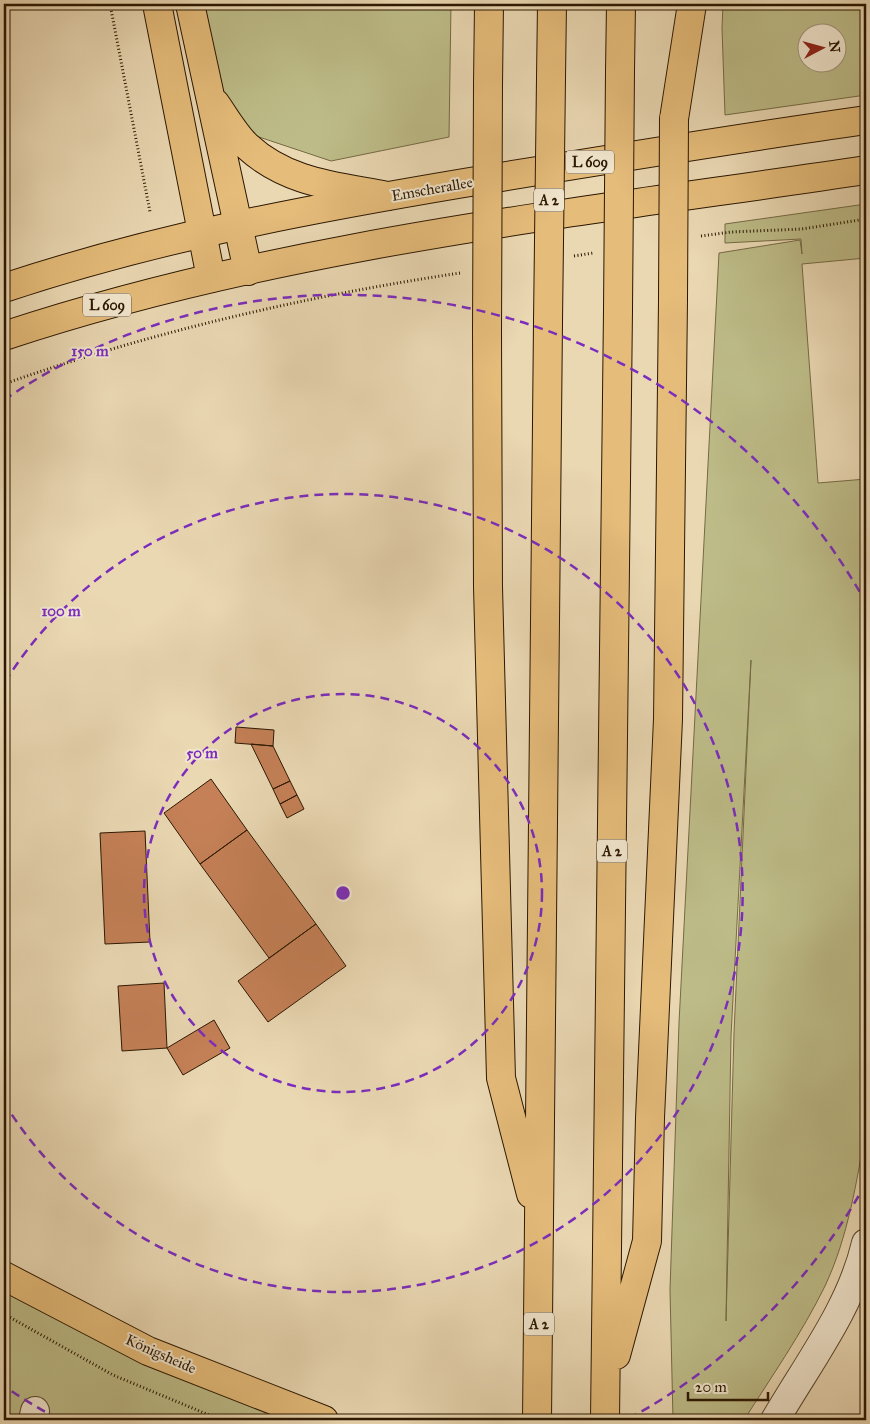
<svg xmlns="http://www.w3.org/2000/svg" width="870" height="1424" viewBox="0 0 870 1424" font-family="'IM FELL Great Primer',serif">
<rect width="100%" height="100%" fill="#ead8b3"/>
<filter id="stains"><feTurbulence type="fractalNoise" baseFrequency=".004" numOctaves="4"/><feColorMatrix values="0 0 0 0 .2 0 0 0 0 .09 0 0 0 0 .02 0 0 0 .5 -.17"/></filter>
<radialGradient id="worn" r=".72"><stop offset=".6" stop-color="#630" stop-opacity="0"/><stop offset="1" stop-color="#630" stop-opacity=".3"/></radialGradient>
<path fill="#bdbc88" stroke="#746a44" fill-rule="evenodd" d="M195 4H451L449 137 331 161 253 135 215 88Z
M723 4H866V95L725 115 722 28ZM808 32H838V62H808Z
M866 204V258L802 264 818 483 866 479V1127C857 1181 848 1237 825 1286 802 1333 772 1376 744 1420H673L670 1290 679 1023 719 253 800 240 802 254 801 239 725 243V224ZM751 660 734 1033 726 1321 731 1036Z
M4 1276 324 1420H4Z"/>
<path fill="#c58057" stroke="#2b1700" d="M236 727 274 730 273 746 235 743Z
M251 744 273 746 290 781 273 789Z
M211 779 247 830 200 864 164 813Z
M290 781 297 795 280 804 273 789Z
M297 795 304 809 287 818 280 804Z
M247 830 316 924 269 958 200 864Z
M145 831 150 942 105 944 100 833Z
M316 924 346 966 268 1022 238 981Z
M164 983 167 1048 122 1051 118 986Z
M214 1020 230 1048 183 1075 167 1048Z"/>
<g fill="none" stroke-linecap="round" stroke-linejoin="round">
<defs>
<path id="minor" d="M33 1420 35 1411
M775 1420C808 1363 851 1308 866 1243"/>
<path id="major" d="M4 288C154 238 309 209 464 183 598 161 732 139 866 120
M4 336C281 244 578 213 866 170
M4 1276 148 1351 324 1420"/>
<path id="highway" d="M157 4 211 278
M190 4 248 271
M620 71 621 4
M551 78 552 4
M488 84 489 4
M215 103C225 117 235 135 247 146 287 183 336 186 387 196
M674 119 692 4
M487 333 488 587 501 1078 531 1194
M616 1355 647 1241 650 1118 668 719 673 300
M537 1420 548 322
M605 1420 618 310"/>
</defs>
<use href="#minor" stroke="#5b472d" stroke-width="30"/>
<use href="#major" stroke="#2b1700" stroke-width="30"/>
<use href="#highway" stroke="#2b1700" stroke-width="30"/>
<path stroke="#2b1700" stroke-width="3" stroke-dasharray="1 2.5" stroke-linecap="butt" d="M110 4 150 212
M701 236 731 232 802 229 866 219
M574 256 593 253
M4 384C151 332 306 296 460 273
M4 1314 113 1375 221 1420"/>
<use href="#minor" stroke="#f1e6ce" stroke-width="28"/>
<use href="#major" stroke="#e5bc7a" stroke-width="28"/>
<use href="#highway" stroke="#e5bc7a" stroke-width="28"/>
<defs>
<path id="highway-bridge" d="M673 300 674 119
M618 310 620 71
M548 322 551 78
M487 333 488 84"/>
</defs>
<use href="#highway-bridge" stroke="#2b1700" stroke-width="30" stroke-linecap="butt"/>
<use href="#highway-bridge" stroke="#e5bc7a" stroke-width="28"/>
</g>
<g fill="none" stroke="#7b2cbf" stroke-width="2.5" stroke-dasharray="9 6">
<circle cx="343" cy="893" r="199"/>
<path d="M5 682A399 399 0 1 1 5 1104"/>
<path d="M866 1183A598 598 0 0 1 628 1419M58 1419A598 598 0 0 1 4 1386M4 400A598 598 0 0 1 866 603"/>
</g>
<g text-anchor="middle" dominant-baseline="central" stroke-width="4" stroke-linejoin="round" paint-order="stroke">
<g fill="#f1e6ce" stroke="#66553e" stroke-width="1">
<rect x="566" y="150.5" width="48" height="23" rx="4"/>
<rect x="534" y="188.5" width="30" height="23" rx="4"/>
<rect x="83" y="293.5" width="48" height="23" rx="4"/>
<rect x="597" y="839.5" width="30" height="23" rx="4"/>
<rect x="524" y="1312.5" width="30" height="23" rx="4"/>
</g>
<g font-size="14" font-weight="bold" fill="#2b1700">
<text x="590" y="162">L 609</text>
<text x="549" y="200">A 2</text>
<text x="107" y="305">L 609</text>
<text x="612" y="851">A 2</text>
<text x="539" y="1324">A 2</text>
</g>
<g font-size="15" fill="#2b1700" stroke="#f1e6ce">
<text transform="translate(432 189) rotate(-10)">Emscherallee</text>
<text transform="translate(161 1354) rotate(24)">Königsheide</text>
</g>
</g>
<circle cx="343" cy="893" r="8" fill="#7b2cbf" stroke="#f1e6ce" stroke-width="2.5"/>
<g font-size="15" text-anchor="middle" font-weight="bold" fill="#7b2cbf" stroke="#f1e6ce" stroke-width="4" stroke-linejoin="round" paint-order="stroke">
<text x="90" y="356">150 m</text>
<text x="61" y="616">100 m</text>
<text x="202" y="758">50 m</text>
</g>
<rect width="870" height="1424" fill="none" stroke="#ead8b3" stroke-width="20"/>
<rect x="5" y="5" width="860" height="1414" fill="none" stroke="#2b1700" stroke-width="2.5"/>
<rect x="10" y="10" width="850" height="1404" fill="none" stroke="#2b1700"/>
<g transform="translate(822 48) rotate(84)"><circle r="24" fill="#f1e6ce" stroke="#a2937c"/>
<path d="M0-4L9 19L0 12L-9 19Z" fill="#8f2418"/>
<text y="-8" font-size="14" font-weight="bold" text-anchor="middle" fill="#2b1700">N</text>
</g>
<path d="M688 1392v8h80v-8" fill="none" stroke="#2b1700" stroke-width="2.5"/>
<text x="695" y="1392" font-size="15" fill="#2b1700" stroke="#f1e6ce" stroke-width="4" paint-order="stroke">20 m</text>
<rect width="100%" height="100%" filter="url(#stains)"/>
<rect width="100%" height="100%" fill="url(#worn)"/>
</svg>
